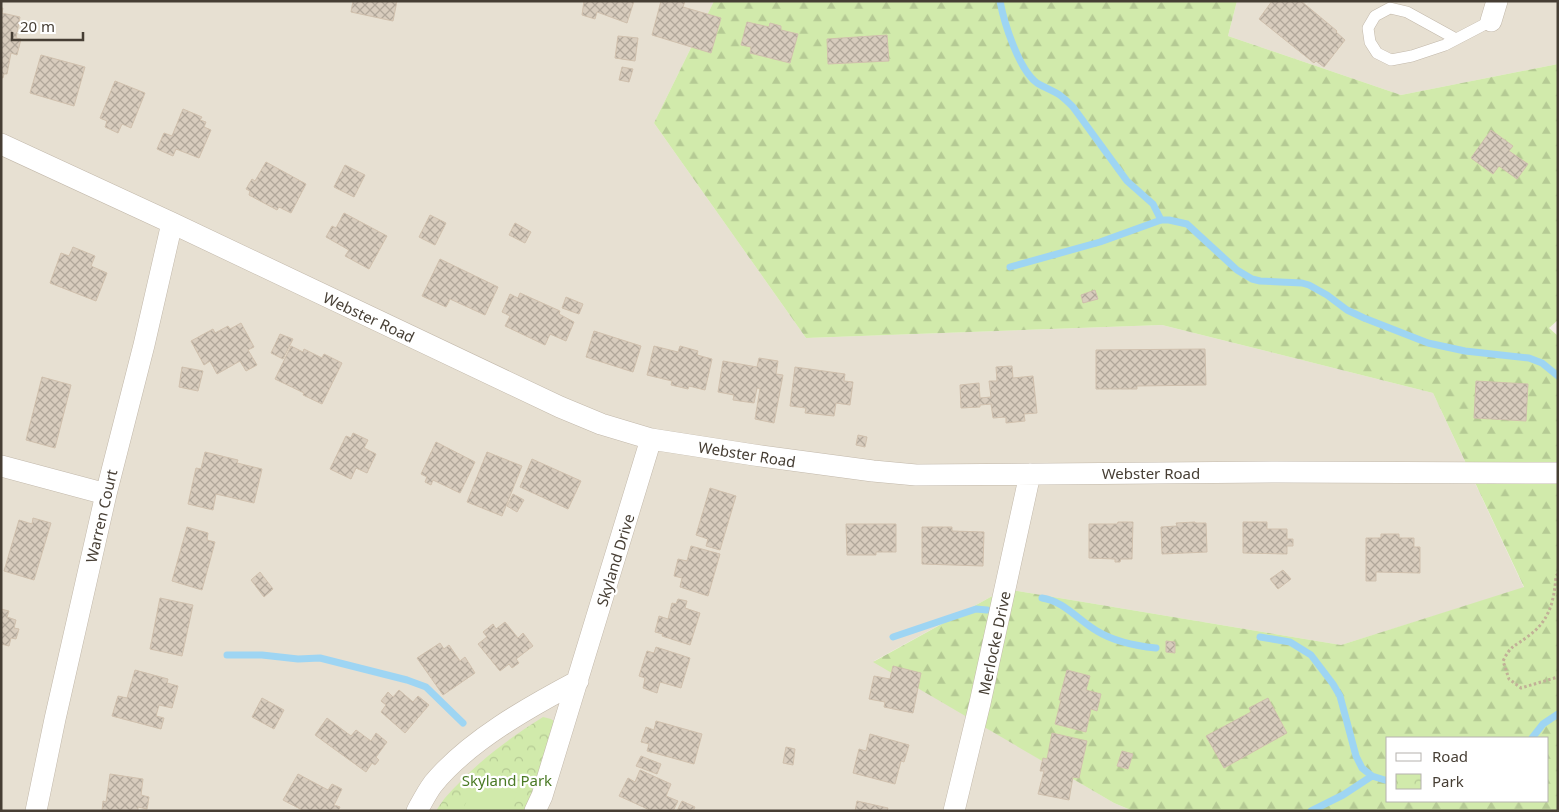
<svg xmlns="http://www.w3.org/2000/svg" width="1559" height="812" viewBox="0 0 1559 812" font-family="'Noto Sans',sans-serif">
<defs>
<pattern id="forest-firs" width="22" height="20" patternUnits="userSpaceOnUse" patternTransform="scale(1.25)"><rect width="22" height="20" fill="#d1eaab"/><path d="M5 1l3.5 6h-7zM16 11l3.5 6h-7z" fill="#b5ca94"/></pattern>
<pattern id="park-crowns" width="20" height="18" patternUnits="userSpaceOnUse" patternTransform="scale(1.25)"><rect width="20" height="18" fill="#d1eaab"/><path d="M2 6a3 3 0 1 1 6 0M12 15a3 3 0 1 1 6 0" fill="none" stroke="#b5ca94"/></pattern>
<pattern id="building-cross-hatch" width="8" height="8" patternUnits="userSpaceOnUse" patternTransform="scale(1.25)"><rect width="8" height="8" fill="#d8ccbd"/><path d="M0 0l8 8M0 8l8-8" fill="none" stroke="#b1a79a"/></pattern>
</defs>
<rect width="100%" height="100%" fill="#f3eee5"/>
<path fill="#e7e0d2" d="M1 1H714L654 123 806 338 1162 325 1433 393 1524 588 1341 645 1005 589 874 661 1114 803 1133 811H1Z
M1237 1H1558V64L1401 95 1228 36Z"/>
<path fill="url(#forest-firs)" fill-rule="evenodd" d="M714 1H1237L1228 36 1401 95 1558 64V320L1549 328 1558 336V811H1133L1114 803 873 662 1005 589 1341 645 1524 587 1433 393 1162 325 806 338 654 123ZM1388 738H1548V801H1388Z"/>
<path fill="url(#park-crowns)" d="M543 717 551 719 555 722 528 811H436C443 799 451 791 461 781 485 756 513 736 543 717Z"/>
<path fill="#d1eaab" d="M479 775 517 793 509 811H462Z"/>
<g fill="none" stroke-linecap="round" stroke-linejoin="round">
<path stroke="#9ed5f3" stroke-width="7" d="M1000 1C1004 23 1019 70 1037 83 1045 88 1054 91 1061 96 1065 99 1069 103 1073 107L1127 181 1153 204 1161 220
M1010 267 1100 242 1161 220H1169L1187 224 1237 270 1252 279 1260 281 1302 283 1309 285 1327 295 1347 310 1364 318 1428 343 1465 351 1529 358 1542 363 1558 376
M1042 598C1064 601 1079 621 1097 631 1115 642 1136 646 1156 648
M893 637 976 609 987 610
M1260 637 1290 642 1311 655 1333 684 1340 696 1356 756 1362 768 1372 776 1388 781
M227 655H262L298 659 320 658 407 680 426 687 463 723
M1532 738 1543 724 1558 714
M1311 811 1343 795 1372 776"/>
</g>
<path fill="url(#building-cross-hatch)" stroke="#d0c0ad" d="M353 1H397L393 21 351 12Z
M584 1H634L627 23 597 12 595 19 582 15Z
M661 1H685L683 7 721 18 711 53 652 35Z
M1272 1H1301L1337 31 1336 32 1345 40 1324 67 1316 61 1314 63 1259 19Z
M1 8H3L2 13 20 17 16 38 21 39 17 55 11 53 7 74H4L3 78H1Z
M747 22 769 27 770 23 781 26V30L798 34 790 63 750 53 751 47 741 45Z
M887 35 889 61 828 64 827 39Z
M618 36 638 38 635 61 615 58Z
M41 55 85 67 74 106 30 93Z
M622 67 633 69 629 82 619 80Z
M115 81 145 93 131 128 122 124 118 133 105 127 107 121 100 118Z
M183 109 202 117 200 120 206 122 204 127 211 130 199 158 176 149 173 156 157 149 164 133 172 136Z
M1491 130 1513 146 1509 151 1528 164 1517 179 1499 166 1493 174 1471 158Z
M266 162 306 184 291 213 279 207 277 210 249 195 250 191 246 189 252 179 255 181Z
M345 165 365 175 354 197 334 187Z
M344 213 387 236 369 269 345 256 349 250 326 237 332 226 336 228Z
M430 215 446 223 435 245 419 237Z
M515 223 531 232 525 243 509 235Z
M73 247 95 256 91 266 107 273 96 301 50 283 61 253 69 256Z
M440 259 498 287 485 315 450 299 446 307 422 296Z
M1095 290 1098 299 1083 303 1081 295Z
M520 293 560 311 559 314 574 322 566 341 550 334 545 345 505 326 510 316 502 312 510 294 518 298Z
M566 297 583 304 579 314 562 308Z
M241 323 254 347 248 350 257 365 246 371 240 361 217 374 210 361 204 365 191 341 213 329 215 333 228 326 230 329Z
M594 331 641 346 633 372 586 357Z
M280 334 293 339 283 359 271 353Z
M291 346 303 352 304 349 322 358 324 354 342 363 322 404 303 395 304 393 275 379Z
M654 346 678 352 680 346 698 351 697 355 712 359 705 390 689 386 688 389 671 385 672 381 647 375Z
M1205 349 1206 385 1137 386V389H1096V350Z
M759 358 778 361 776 374 783 375 774 423 755 419 760 389 757 388 754 403 733 400 734 395 718 392 723 361 757 367Z
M1012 366 1013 378 1033 376 1037 413 1024 414 1025 421 1006 423V417L993 418 991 404 980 405V407L961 408 960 385 979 383 980 398 991 397 989 381H997L996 367Z
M182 367 203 371 198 391 179 387Z
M795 367 845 374 844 381 853 382 850 405 836 403 834 416 805 413 806 408 790 406Z
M42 377 71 385 55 448 26 440Z
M1476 381 1528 384 1526 421 1474 418Z
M353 433 368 440 364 448 376 454 367 473 356 468 351 479 330 469 346 436 351 438Z
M858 435 867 437 865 447 856 445Z
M436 442 475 462 460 493 433 480 431 485 425 482 427 477 421 474Z
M205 452 238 460 237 463 262 469 254 503 216 494 213 510 188 504 196 468 201 469Z
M487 452 522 466 502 516 467 502Z
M532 459 581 481 568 509 520 487Z
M710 488 736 496 720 550 706 546 708 539 696 535Z
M513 494 524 500 517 512 507 506Z
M33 518 51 523 34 580 4 571 19 520 32 524Z
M1118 522H1133L1132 559H1121L1120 562H1115V559L1089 558V524H1117Z
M1195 522V523H1206L1207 552 1162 554 1161 527 1177 526 1176 523Z
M1243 522H1267V529H1287V539H1293V546H1287V554L1243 553Z
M846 524H896V552H876V555H847Z
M187 527 208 533 207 540 215 542 202 590 172 581Z
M922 527H952V531L984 532 983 566 922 564Z
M1381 534H1399V538H1414V547H1420V573L1376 572V581H1366V538H1381Z
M691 546 720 554 708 596 680 587 682 578 674 576 678 559 687 561Z
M1283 570 1291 579 1278 589 1270 579Z
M260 572 273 589 264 597 251 580Z
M160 598 193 605 182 656 150 649Z
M678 599 687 601 685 608 700 613 690 645 662 636 663 634 655 632 659 616 668 619 672 603 676 604Z
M1 609 9 611 7 617 16 620 14 628 19 629 16 639 11 638 9 646 1 644Z
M505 622 518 638 523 633 533 646 516 659 519 663 512 668 509 664 500 671 478 644 487 637 483 632 493 624 496 629Z
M1166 641 1175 642V653L1166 652Z
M440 643 444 649 449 645 460 661 465 657 475 673 443 695 417 658Z
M656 647 690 658 681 688 660 682 657 693 643 688 645 678 639 676 647 651 654 653Z
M893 666 921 673 913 713 884 707 885 702 869 699 874 676 890 679Z
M135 670 168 679 167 683 178 686 172 708 159 705 156 716 164 718 161 729 112 716 118 696 127 698Z
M1067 670 1090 676 1086 690 1101 694 1097 711 1091 709 1086 732 1055 724 1061 700H1059Z
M399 690 413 702 418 696 429 705 405 733 381 712 386 705 381 701 388 692 393 697Z
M262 698 284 710 274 729 252 717Z
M1268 698 1287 733 1224 768 1206 736 1251 712 1249 708Z
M327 718 351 736 356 730 371 741 376 733 387 742 376 757 379 760 375 765 372 763 366 772 315 735Z
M656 721 702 734 694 764 647 751 649 744 641 742 646 727 654 730Z
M1052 733 1087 741 1079 778 1073 777 1069 800 1038 794 1044 771H1040L1043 758 1047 759Z
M870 734 909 745 904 762 901 761 895 784 853 773 859 749 866 751Z
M786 747 795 749 793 765 783 763Z
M1122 751 1133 754 1128 769 1117 766Z
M641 756 661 764 657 774 636 766Z
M640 770 671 784 666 796 678 801 673 811H652L619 796 628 778 635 782Z
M110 774 143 779 141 795 149 797 147 809 138 807V811H102L103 801 106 802Z
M298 774 328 790 332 784 342 789 334 805 340 807 338 811H304L283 800Z
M682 801 695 807 693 811H677Z
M857 801 888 808 887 811H855Z"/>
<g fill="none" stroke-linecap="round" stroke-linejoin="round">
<defs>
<path id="lane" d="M1456 39 1407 12 1390 8 1375 16 1368 28 1370 42 1377 53 1391 60 1412 56 1445 45 1491 21"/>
<path id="street" d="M1491 21 1497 1
M1 144 172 223 560 407 601 424 651 439 754 455 873 471 916 475 1277 472 1558 473
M1 466 106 494
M36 811 55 719 106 494 144 345 172 223
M417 811C422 802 427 792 433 784 468 741 529 707 578 681
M535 811 542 796 651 439
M954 811 980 703 1030 474"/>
</defs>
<use href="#lane" stroke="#c2b8aa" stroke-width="12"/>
<use href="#street" stroke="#c2b8aa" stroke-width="22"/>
<path stroke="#c1b097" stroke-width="3" stroke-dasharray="2.5 2.5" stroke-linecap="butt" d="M1558 574 1556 576C1554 601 1550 621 1527 637 1514 647 1511 645 1503 661L1509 679 1521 688 1558 677"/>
<use href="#lane" stroke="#fff" stroke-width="11"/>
<use href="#street" stroke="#fff" stroke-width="21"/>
</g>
<g text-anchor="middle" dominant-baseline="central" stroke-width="4.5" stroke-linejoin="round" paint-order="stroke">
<g font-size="15" fill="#463e34" stroke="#fff">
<text transform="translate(369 317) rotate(25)">Webster Road</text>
<text transform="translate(747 454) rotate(9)">Webster Road</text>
<text x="1151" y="473">Webster Road</text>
<text transform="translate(101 516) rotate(-77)">Warren Court</text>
<text transform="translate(615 560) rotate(-73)">Skyland Drive</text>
<text transform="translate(994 643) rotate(-78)">Merlocke Drive</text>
</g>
<g font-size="15" fill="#4a7a25" stroke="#fff">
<text x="507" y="780">Skyland Park</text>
</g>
</g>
<rect width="1559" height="812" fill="none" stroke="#463e34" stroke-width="5"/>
<rect x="1386" y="737" width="162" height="65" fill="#ffffff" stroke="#b5b2ae"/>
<rect x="1396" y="753" width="25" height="8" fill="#ffffff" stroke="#b5b2ae"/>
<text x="1432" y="762" font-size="15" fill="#463e34">Road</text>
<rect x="1396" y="774" width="25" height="15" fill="url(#park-crowns)" stroke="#b5b2ae"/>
<text x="1432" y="787" font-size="15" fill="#463e34">Park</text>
<path d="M12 32v8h71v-8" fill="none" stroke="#463e34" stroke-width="2.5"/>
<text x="20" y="32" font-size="15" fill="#463e34" stroke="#ffffff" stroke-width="4" paint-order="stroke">20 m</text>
</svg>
